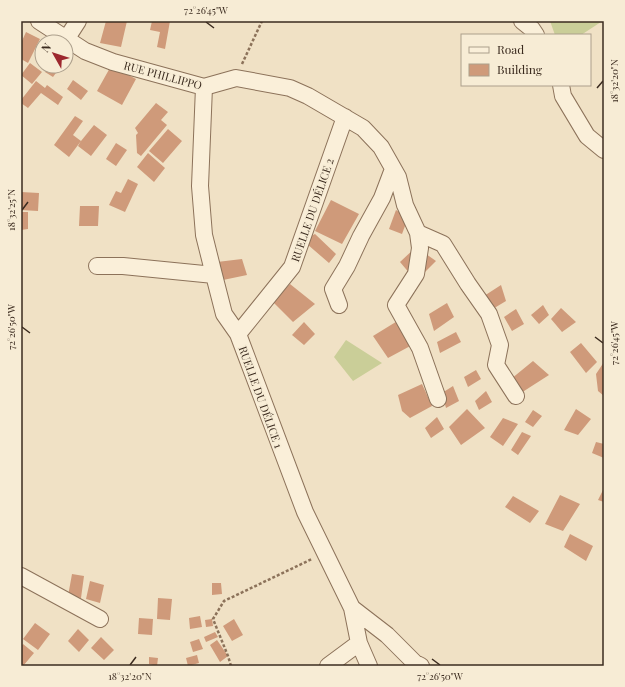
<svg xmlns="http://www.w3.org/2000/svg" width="625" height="687" viewBox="0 0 625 687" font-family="'Playfair Display',serif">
<rect width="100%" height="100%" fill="#f0e1c5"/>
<path fill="#cace98" d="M550 21H603L601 22 581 35H555Z
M346 340 382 363 353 381 334 357Z"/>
<path fill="#cf9a7a" d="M106 21H127L121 47 100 43Z
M152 21H170L165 49 157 47 160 32 150 30Z
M26 32 40 39 28 63 21 59V43Z
M30 63 42 72 32 84 21 75Z
M49 66H61L53 77 45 72Z
M111 66 136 79 122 105 97 91Z
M73 80 88 91 81 100 67 89Z
M36 81 45 88 47 85 63 97 58 105 41 93 28 108 21 103V100Z
M156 103 168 112 161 120 167 125 141 156 137 153 136 135 138 133 135 128Z
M75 116 83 121 73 135 81 141 69 157 54 145Z
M94 125 107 135 91 156 78 146 81 141Z
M168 129 182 141 163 163 149 151Z
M116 143 127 150 116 166 106 159Z
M148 153 165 168 154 182 137 167Z
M128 179 138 184 125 212 109 205 116 191 121 193Z
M21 192 39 193 38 211 21 210Z
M331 200 359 214 342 244 315 231Z
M80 206H99L98 226H79Z
M396 210 408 218 402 234 389 229Z
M21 212H28V229L21 230Z
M315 234 336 254 329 263 307 244 309 237Z
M416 247 436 261 416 281 400 262Z
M242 259 247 275 223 280 217 262Z
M290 284 315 304 293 322 274 303 275 300Z
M501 285 506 301 491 310 484 296Z
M447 303 454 317 434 331 429 314Z
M543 305 549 315 539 324 531 315Z
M561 308 576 322 562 332 551 319Z
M516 309 524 324 512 331 504 317Z
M399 320 414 344 388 358 373 336Z
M304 322 315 334 304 345 292 335Z
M456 332 461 342 440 353 437 342Z
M581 343 597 362 586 373 570 352Z
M533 361 549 375 510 400 511 379Z
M604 362V396L598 391 596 374Z
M476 370 481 379 468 387 464 377Z
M422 384 432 406 410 418 402 411 398 395Z
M453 386 459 401 446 408 442 393Z
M486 391 492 402 479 410 475 401Z
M467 409 485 428 461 445 449 427Z
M576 409 591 419 578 435 564 430Z
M533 410 542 416 533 427 525 422Z
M437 417 444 429 431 438 425 428Z
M503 418 518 424 503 446 490 437Z
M522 432 531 436 518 455 511 450Z
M596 442 604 444V458L592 453Z
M604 488V502L598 500Z
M560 495 580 504 563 531 545 524Z
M513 496 539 511 530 523 505 507Z
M570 534 593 546 586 561 564 547Z
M72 574 84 576 81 598 68 596Z
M90 581 104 585 100 603 86 599Z
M212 583H221L222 594 212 595Z
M158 598 172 599 170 620 157 619Z
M200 616 202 627 190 629 189 618Z
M139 618 153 619 152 635 138 634Z
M212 619 213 626 206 627 205 620Z
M234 619 243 635 232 641 223 626Z
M35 623 50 634 38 650 23 639Z
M78 629 89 640 79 652 68 641Z
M215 632 218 637 206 642 204 637Z
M101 637 114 650 104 660 91 648Z
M199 639 203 649 193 652 190 642Z
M217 640 228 656 220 662 210 645Z
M23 644 34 653 23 666H21V647Z
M197 655 199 663 188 666 186 658Z
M149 657 158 658 157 666 149 664Z"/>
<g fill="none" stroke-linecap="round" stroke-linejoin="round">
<defs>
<path id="minor" d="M39 21 85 51 113 62 204 87 236 78 290 88 308 96 363 128 381 147 398 177 405 205 418 233 443 244 468 284 489 314 500 345 496 365 516 396
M522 21 532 29 536 35
M67 38 78 21
M561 85 563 96 587 136 604 150
M204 87 200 186 204 235 214 275 224 314 238 334 305 512 352 608 387 635 415 663 421 666
M418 233 420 248 416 274 396 305 420 348 438 399
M97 266H123L214 275
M339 305 333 289 347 266 361 236 382 198 393 169
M238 334 292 267 345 117
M21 576 100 619
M352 608 359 643 369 666
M328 666 359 643"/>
</defs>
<use href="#minor" stroke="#8c725a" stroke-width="18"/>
<path stroke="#8c725a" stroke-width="2.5" stroke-dasharray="3 2" stroke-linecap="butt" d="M242 64 262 21
M231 666 228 656 213 619 224 601 312 559"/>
<use href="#minor" stroke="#faefd9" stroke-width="16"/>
</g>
<path fill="none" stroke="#3b2b1f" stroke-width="1.5" d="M206 22 214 28M597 88 603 81M22 210 28 202M22 327 30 333M595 337 603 343M432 659 440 665M130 665 136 657"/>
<g text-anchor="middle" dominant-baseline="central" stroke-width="3.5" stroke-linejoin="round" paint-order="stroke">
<g font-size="11" fill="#3b2b1f" stroke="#f7ecd5">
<text transform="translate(163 75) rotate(15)">RUE PHILLIPPO</text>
<text transform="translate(312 210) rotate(-71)">RUELLE DU DÉLICE 2</text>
<text transform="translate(261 397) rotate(70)">RUELLE DU DÉLICE 1</text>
</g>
</g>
<rect width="625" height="687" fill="none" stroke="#f7ecd5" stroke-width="44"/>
<rect x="461" y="34" width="130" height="52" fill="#f7ecd5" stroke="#ac9f8c"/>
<rect x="469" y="47" width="20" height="6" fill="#faefd9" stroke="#ac9f8c"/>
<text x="497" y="54" font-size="12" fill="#3b2b1f">Road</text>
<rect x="469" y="64" width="20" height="12" fill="#cf9a7a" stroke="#ac9f8c"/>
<text x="497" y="74" font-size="12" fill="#3b2b1f">Building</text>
<g transform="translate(54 54) rotate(309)"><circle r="19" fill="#f7ecd5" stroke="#ac9f8c"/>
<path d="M0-3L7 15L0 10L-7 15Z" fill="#9d282e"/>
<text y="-6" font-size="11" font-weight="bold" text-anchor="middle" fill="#3b2b1f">N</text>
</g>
<rect x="22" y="22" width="581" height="643" fill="none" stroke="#3b2b1f" stroke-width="1.5"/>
<g font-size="10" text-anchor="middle" fill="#3b2b1f">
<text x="206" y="14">72°26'45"W</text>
<text transform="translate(614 81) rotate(-90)" y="4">18°32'20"N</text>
<text transform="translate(11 210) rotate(-90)" y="4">18°32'25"N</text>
<text transform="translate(11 327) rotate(-90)" y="4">72°26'50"W</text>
<text transform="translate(614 343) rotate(-90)" y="4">72°26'45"W</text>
<text x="130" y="680">18°32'20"N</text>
<text x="440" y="680">72°26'50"W</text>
</g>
</svg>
